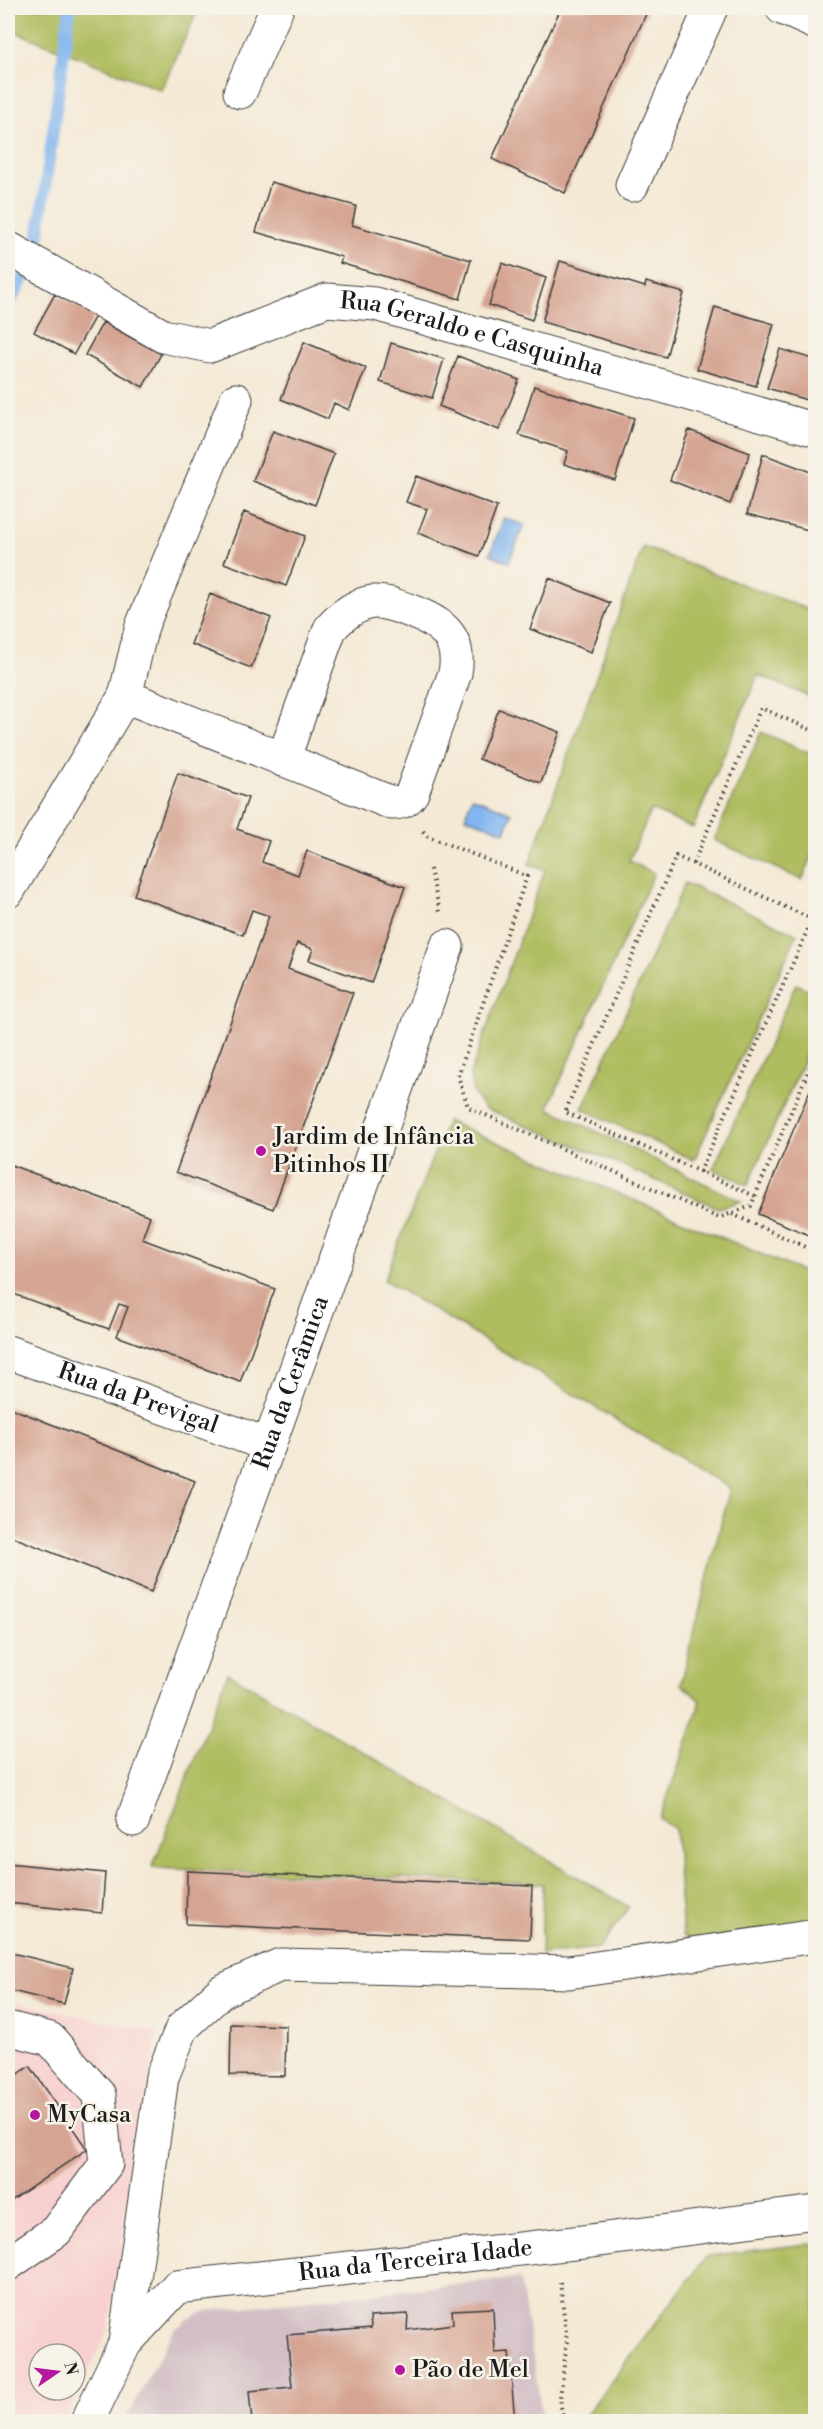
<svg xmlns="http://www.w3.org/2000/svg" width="823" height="2429" viewBox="0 0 823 2429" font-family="'Libre Bodoni',serif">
<rect width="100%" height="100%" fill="#f7f3e8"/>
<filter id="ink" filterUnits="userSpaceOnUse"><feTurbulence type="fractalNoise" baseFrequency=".0167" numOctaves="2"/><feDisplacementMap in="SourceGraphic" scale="12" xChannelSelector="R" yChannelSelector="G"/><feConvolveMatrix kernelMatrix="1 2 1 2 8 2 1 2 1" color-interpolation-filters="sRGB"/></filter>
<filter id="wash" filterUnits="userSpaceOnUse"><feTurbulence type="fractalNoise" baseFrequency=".008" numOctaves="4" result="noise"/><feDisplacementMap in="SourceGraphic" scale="24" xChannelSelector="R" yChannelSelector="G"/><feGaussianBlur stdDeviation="1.35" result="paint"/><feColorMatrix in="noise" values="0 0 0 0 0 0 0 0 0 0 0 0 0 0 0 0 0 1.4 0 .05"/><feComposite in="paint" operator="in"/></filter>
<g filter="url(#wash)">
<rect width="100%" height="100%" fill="#f4e9d5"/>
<path fill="#f7d0cf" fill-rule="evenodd" d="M8 2001 157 2032 108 2330 65 2421 8 2422ZM39 2354H75V2390H39Z"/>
<path fill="#d2bec5" d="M520 2278 543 2421 124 2422 174 2330 188 2319 206 2311Z"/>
<path fill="#afbc5e" stroke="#666c3d" stroke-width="1.5" d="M8 8H199L161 90 8 29Z
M643 547 815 612V699L758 675 693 828 651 810 629 861 654 873 548 1108 741 1201 718 1208 603 1157 484 1108 473 1093 470 1074 545 870 529 864Z
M761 732 815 756V850L802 880 714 840Z
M685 883 797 934 694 1160 582 1109Z
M796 984 815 993V1035L748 1185 713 1169Z
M447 1121 815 1277V1921L699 1944 683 1935 675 1829 660 1819 701 1701 681 1684 730 1488 384 1280Z
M228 1673 629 1907 600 1948 541 1954 543 1884 152 1868Z
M815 2243V2421H581L707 2256Z"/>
<path fill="#82b6f0" stroke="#4f6986" stroke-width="1.5" d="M504 518 524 525 509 562 490 554Z
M472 797 512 813 505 832 465 817Z"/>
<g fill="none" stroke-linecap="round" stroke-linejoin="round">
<path stroke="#82b6f0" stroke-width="12" d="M8 306 36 255 70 8"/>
</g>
<g id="blocks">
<path fill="#d5a493" d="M561 8H637L647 12 565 193 492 159Z
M271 182 356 206 352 225 471 260 460 299 340 263 342 257 256 232Z
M560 261 645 287 646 282 684 293 666 357 542 322Z
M502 263 546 278 532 320 489 305Z
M55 294 95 316 74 354 34 332Z
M715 307 774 324 756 386 697 369Z
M103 322 161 354 143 387 85 355Z
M304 342 366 368 349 410 334 403 328 419 281 399Z
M391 343 444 359 432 398 380 382Z
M780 349 816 360V381L810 401 767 388Z
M458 356 519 380 499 430 439 406Z
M534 386 634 418 615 480 564 464 568 451 519 435Z
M689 430 750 453 730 504 670 480Z
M273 431 334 454 315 505 253 481Z
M763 454 816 474V532L747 514Z
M416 476 497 507 479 556 418 533 427 509 406 502Z
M244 512 305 536 286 586 224 563Z
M549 578 610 603 591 652 530 629Z
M210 594 271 618 251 668 191 644Z
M499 709 560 732 541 783 479 759Z
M178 773 248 798 237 829 269 841 262 862 298 875 307 851 405 887 371 983 309 960 313 949 297 943 288 969 353 993 273 1209 176 1172 269 916 252 910 243 935 134 895Z
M816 1076V1238L758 1214Z
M8 1164 150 1216 142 1239 275 1289 240 1382 117 1336 128 1307 119 1304 109 1329 8 1292Z
M8 1407 195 1481 151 1592 8 1535Z
M8 1863 105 1873 102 1913 8 1903Z
M187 1871 532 1886 530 1939 186 1924Z
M8 1952 73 1968 64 2004 8 1990Z
M231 2024 286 2026 285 2076 230 2075Z
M30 2066 87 2149 8 2203V2081Z
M493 2308 495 2353 509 2352 515 2422H252L249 2391 292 2387 287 2335 371 2328 370 2316 408 2314 407 2330 453 2324 452 2310Z"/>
</g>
</g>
<g filter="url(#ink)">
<use href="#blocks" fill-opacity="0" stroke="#3c3b38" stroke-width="1.5"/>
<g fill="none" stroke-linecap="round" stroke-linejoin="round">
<defs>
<g id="minor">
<path d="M782 8 816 23"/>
<path d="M240 92 277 8"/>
<path d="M632 185 711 8"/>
<path id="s1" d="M8 248 163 336 210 346 327 300 375 304 816 430"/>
<path d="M125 696 392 803C401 803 407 801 412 793L455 673C462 635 439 621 408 610 396 606 385 601 372 602 355 605 341 616 330 629L283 760"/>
<path d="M8 891 125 696 142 626 236 400"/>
<path id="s2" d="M8 1352 269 1445"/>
<path id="s3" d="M133 1820 269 1445 447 946"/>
<path d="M8 2028 50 2039 99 2095 106 2164 56 2231 8 2264"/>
<path d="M125 2343 162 2077 182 2028 222 1991 280 1965 569 1972 816 1936"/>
<path id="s4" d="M87 2422 125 2343 177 2287 583 2242 816 2212"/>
</g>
</defs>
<use href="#minor" stroke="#3c3b38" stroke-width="35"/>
<path stroke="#3c3b38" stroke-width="4" stroke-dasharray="1.5 4.5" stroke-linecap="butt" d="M423 831 427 836 527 876 458 1076 468 1107 719 1218 751 1206 816 1053
M693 864 761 708 816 732
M430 869 440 912
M700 1172 816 911
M755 1196 565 1112 676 856 816 921
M732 1214 816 1252
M560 2282 567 2341 560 2398 563 2422"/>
<use href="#minor" stroke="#fff" stroke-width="33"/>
</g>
</g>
<g fill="#b5179e" stroke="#f7f3e8" stroke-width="2">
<circle cx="261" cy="1151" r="6"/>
<circle cx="35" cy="2115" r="6"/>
<circle cx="400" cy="2370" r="6"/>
</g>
<g text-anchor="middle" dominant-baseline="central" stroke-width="5" stroke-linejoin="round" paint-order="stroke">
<g font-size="24" fill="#1c1c1c" stroke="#f7f3e8">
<text stroke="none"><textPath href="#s1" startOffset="501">Rua Geraldo e Casquinha</textPath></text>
<text stroke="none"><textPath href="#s3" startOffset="465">Rua da Cerâmica</textPath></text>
<text stroke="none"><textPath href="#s2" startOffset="138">Rua da Previgal</textPath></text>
<text stroke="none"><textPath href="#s4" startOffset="404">Rua da Terceira Idade</textPath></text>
</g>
<g font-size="24" fill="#1c1c1c" stroke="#f7f3e8" text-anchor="start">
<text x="273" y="1137">Jardim de Infância<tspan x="273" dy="28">Pitinhos II</tspan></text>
<text x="47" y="2115">MyCasa</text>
<text x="412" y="2370">Pão de Mel</text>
</g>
</g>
<rect width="823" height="2429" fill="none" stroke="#f7f3e8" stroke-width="30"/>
<g transform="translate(57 2372) rotate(76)"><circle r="28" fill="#f7f3e8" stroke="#9f9d96" stroke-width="1.5"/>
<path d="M0-4.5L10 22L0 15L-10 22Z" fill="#b5179e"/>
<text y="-9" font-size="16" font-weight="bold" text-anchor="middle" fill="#1c1c1c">N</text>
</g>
</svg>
